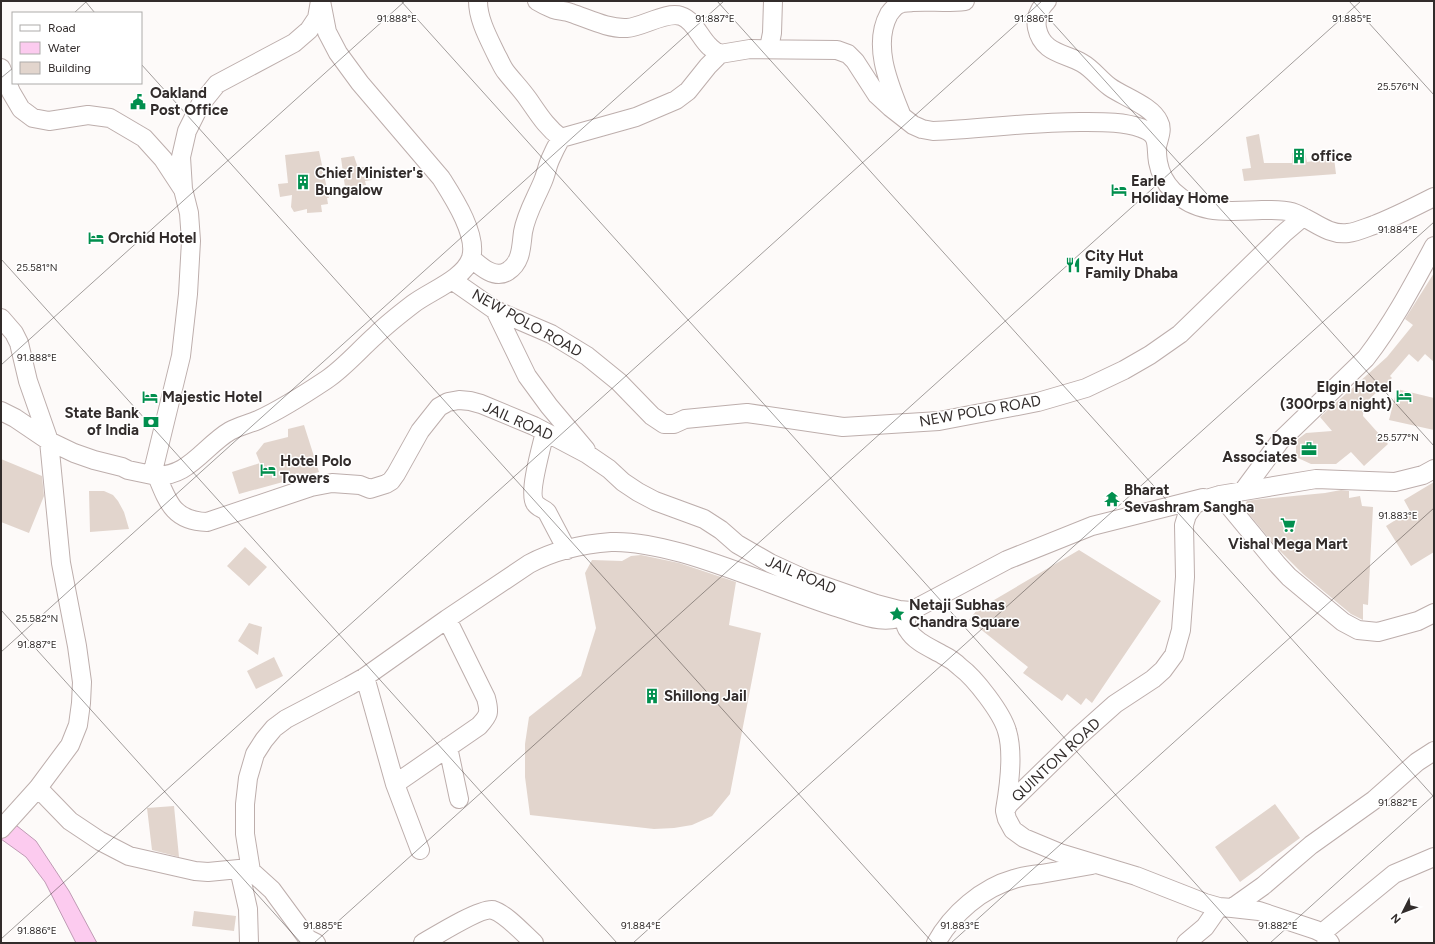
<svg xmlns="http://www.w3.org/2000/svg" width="1435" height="944" viewBox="0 0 1435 944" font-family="Figtree,sans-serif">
<rect width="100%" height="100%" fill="#fdfaf9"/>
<path fill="#fccbef" stroke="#bf9bb4" d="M1 816 12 822 36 841 69 891 97 943H76L45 882 26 857 1 839Z"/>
<path fill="#e2d5cd" d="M1259 134 1264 163H1292V153L1305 152 1307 162 1334 158 1336 174 1244 181 1242 169 1251 168 1246 137Z
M319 151 329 198H327L328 204 321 205 322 212 307 213V209L294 212 291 207 292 195 280 197 278 184 288 183 285 155Z
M354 156 358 168 369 166 372 180 365 181 366 185 345 187 341 158Z
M1434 273V362L1425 354 1418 362 1409 354 1390 376 1392 378 1364 404 1363 416 1388 444 1364 466 1351 452 1336 464H1311L1298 458 1296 455V443L1298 439 1306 433 1332 431 1320 417 1387 357 1413 325 1405 319Z
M1397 389 1434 398V430L1389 420Z
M304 425 319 472 239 494 232 472 260 463 256 453 264 443 288 437V429Z
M1 459 42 476 44 496 29 533 1 522Z
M1434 482V552L1411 566 1386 526 1410 511 1404 500Z
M1341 490 1349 491V498L1360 496 1362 506 1373 507 1368 605 1363 604V620L1351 614 1303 574 1278 549 1243 507 1247 501 1261 499 1325 493Z
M89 491H104L113 495 118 501 124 512 129 529 90 532Z
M245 547 267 567 249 586 227 566Z
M1079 550 1161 601 1092 703 1086 698 1081 705 1067 694 1062 701 1023 673 1028 667 969 620 977 610Z
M641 555 679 563 736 582 729 625 761 633 730 794 712 816 692 825 674 828 654 829 530 815 525 777V744L529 717 581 676 596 628 585 573 592 560 622 561 631 556Z
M249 623 262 627 258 655 238 641Z
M274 657 283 676 256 689 247 671Z
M1275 804 1300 838 1240 882 1215 847Z
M174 806 179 857 152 850 147 808Z
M194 911 236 916 234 931 192 926Z"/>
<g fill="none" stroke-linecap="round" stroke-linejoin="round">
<defs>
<path id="minor" d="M320 1 317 18 309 30 294 43 217 84 200 105 187 131 181 157 183 189 189 213 191 241 188 294 181 356 152 475C187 480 204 446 230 431 239 426 249 424 258 420 282 409 305 394 326 380 345 367 359 350 376 335 387 324 400 314 413 304 430 291 464 279 471 258 478 235 453 197 441 178L360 83 338 53 327 32 321 1
M478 1C478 20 489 39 497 56 500 61 502 67 506 72 513 81 521 89 528 99 538 113 546 127 561 138L636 117 676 100 688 91 708 66 720 54
M537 1C542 4 548 7 553 9 559 11 566 11 571 13 589 19 608 29 627 28 643 27 666 11 681 16 694 20 700 38 710 47 713 50 716 52 720 54L750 49 837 50 848 54 855 61 877 95 890 107 913 125 922 129 933 131C984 129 1035 121 1087 122 1105 122 1124 122 1141 128 1161 135 1155 145 1158 162 1160 173 1165 183 1173 191 1199 216 1229 211 1262 210 1271 210 1282 209 1292 212 1311 218 1327 236 1348 233 1357 232 1365 228 1374 225 1395 217 1414 207 1434 197
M1047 1C1039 9 1035 17 1037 28 1042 53 1064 53 1082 63 1093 69 1100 80 1110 87 1124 97 1152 106 1159 122 1163 129 1159 138 1157 146
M769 48 772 33 773 1
M1 68 11 92 21 109 33 118 49 121 88 115 110 118 144 138 163 159 182 188
M901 114C889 84 872 45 889 14 892 10 896 5 900 4 903 2 909 3 912 2 930 1 947 3 965 1
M471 258C480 266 495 280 508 271 522 262 521 246 523 232 526 214 536 198 543 181 546 174 547 167 550 160 553 153 557 145 561 138
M452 280 495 310 551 334 587 356 619 382 652 416 664 424H674L685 419 747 413 843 427 939 421 1038 402 1086 388 1124 370 1150 355 1180 334 1283 234 1303 217
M495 310 527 376 549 406 586 450
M1 318 14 333 19 343 28 381 49 441 61 563 77 646 82 682 81 703 78 725 70 745 38 788 1 829
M1 411 15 418 49 441 74 453 94 460 122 467 128 470 152 475
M545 432C542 445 528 493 535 503 538 508 543 508 547 512L567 550
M1434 469 1423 475 1395 482 1316 479 1220 495 1203 500 1194 505 1187 515 1184 525 1185 577 1181 630 1174 655 1163 670 1153 679 1115 704 1078 737 1009 804 1005 811 1007 819 1013 830 1024 838 1060 853 1136 876 1205 903 1219 907 1232 908 1263 886 1311 845 1374 800 1417 762 1434 751
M157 476C168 503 174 521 207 522L311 487 332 483 360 485 370 489 386 484 391 481 396 474 420 431 439 407 448 402 459 400 470 401 481 404 534 426 587 454 609 469 623 482 638 492 655 501 704 519 721 530 737 544 770 563 807 580 876 604 899 610 911 611
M1243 491 1280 441 1366 358C1393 323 1413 285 1434 246
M1220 495 1277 564 1289 577 1343 622 1358 630 1378 632 1418 621 1434 613
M365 677 395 784 420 850
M448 747 459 799
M395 784 479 726C489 715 490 713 486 698L447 619
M38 788 70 821 100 841 129 856 195 871 208 872 239 869 251 871 272 890 308 939 316 943
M1005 810C1009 787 1014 754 1007 731 1002 713 975 678 960 667 955 662 949 658 943 655 931 648 915 642 908 630 903 624 907 616 911 611L1007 560 1092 526 1203 498
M239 869 248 909 249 943
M251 871 245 834V804L248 778 255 754 264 740 274 728 286 719 349 686 365 677 447 619 529 564C553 551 584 544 611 542 634 541 659 547 682 553 735 568 786 591 839 608 862 615 885 627 908 614
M1232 908 1259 911 1316 930 1322 933 1330 943
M1322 933 1394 874 1434 857
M423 943C435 936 482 907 493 910 506 914 523 933 534 943
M936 943C952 914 982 888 1014 879 1023 876 1032 875 1041 874 1058 871 1075 868 1092 865
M1186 943 1205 927 1219 907"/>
</defs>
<use href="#minor" stroke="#bdaeac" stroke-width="20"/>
<use href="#minor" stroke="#fff" stroke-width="18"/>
</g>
<path fill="none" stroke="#322c2b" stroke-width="1" stroke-opacity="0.45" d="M85 1 95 13M401 1 1249 943M717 1 1434 797M1033 1 1434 446M1349 1 1434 95M74 13 87 1M141 64 933 943M1 78 13 68M1 259 617 943M1 365 405 1M1 610 301 943M1 652 724 1M1 939 1042 1M314 943 1361 1M633 943 1434 222M951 943 1434 508M1270 943 1434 795"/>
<defs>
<symbol id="civic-bare" viewBox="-9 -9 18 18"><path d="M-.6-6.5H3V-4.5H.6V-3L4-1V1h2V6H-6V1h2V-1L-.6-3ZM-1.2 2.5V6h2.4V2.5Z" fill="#018f4e" stroke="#fff" stroke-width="2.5" paint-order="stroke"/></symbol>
<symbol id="building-bare" viewBox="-9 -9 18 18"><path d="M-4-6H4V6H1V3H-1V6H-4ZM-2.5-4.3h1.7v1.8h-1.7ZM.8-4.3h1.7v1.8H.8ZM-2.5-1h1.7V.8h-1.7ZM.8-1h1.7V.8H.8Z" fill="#018f4e" stroke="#fff" stroke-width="2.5" paint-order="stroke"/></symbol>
<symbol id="hotel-bare" viewBox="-9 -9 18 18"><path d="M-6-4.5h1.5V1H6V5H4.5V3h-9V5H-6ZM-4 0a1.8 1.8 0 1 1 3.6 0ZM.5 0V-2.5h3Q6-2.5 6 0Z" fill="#018f4e" stroke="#fff" stroke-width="2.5" paint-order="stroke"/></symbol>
<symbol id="restaurant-bare" viewBox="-9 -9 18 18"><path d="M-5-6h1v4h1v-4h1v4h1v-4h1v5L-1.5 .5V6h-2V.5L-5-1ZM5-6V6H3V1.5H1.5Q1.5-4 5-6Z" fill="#018f4e" stroke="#fff" stroke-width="2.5" paint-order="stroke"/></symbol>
<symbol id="bank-bare" viewBox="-9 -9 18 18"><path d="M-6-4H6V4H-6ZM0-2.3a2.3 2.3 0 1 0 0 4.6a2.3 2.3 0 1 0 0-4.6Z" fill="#018f4e" stroke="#fff" stroke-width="2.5" paint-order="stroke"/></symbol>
<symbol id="office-bare" viewBox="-9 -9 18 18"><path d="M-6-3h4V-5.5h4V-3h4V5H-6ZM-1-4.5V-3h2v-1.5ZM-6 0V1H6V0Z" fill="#018f4e" stroke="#fff" stroke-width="2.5" paint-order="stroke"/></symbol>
<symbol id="temple-bare" viewBox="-9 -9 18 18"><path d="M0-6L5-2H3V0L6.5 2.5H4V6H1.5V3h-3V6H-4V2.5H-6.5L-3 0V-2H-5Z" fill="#018f4e" stroke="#fff" stroke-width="2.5" paint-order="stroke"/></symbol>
<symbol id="supermarket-bare" viewBox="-9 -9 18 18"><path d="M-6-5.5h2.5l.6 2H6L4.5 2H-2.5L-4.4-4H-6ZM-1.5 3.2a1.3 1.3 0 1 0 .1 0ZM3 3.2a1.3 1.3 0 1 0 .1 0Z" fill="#018f4e" stroke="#fff" stroke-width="2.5" paint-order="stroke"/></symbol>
<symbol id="sight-bare" viewBox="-9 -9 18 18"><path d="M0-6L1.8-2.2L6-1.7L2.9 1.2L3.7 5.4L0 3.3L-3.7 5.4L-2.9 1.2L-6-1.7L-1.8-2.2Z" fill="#018f4e" stroke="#fff" stroke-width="2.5" paint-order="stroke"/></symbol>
</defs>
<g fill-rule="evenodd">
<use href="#civic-bare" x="127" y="91" width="22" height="22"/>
<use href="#building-bare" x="1288" y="145" width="22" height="22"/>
<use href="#building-bare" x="292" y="171" width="22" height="22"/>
<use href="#hotel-bare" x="1108" y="179" width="22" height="22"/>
<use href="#hotel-bare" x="85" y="227" width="22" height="22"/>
<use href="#restaurant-bare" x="1062" y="254" width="22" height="22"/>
<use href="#hotel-bare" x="1393" y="385" width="22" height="22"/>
<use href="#hotel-bare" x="139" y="386" width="22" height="22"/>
<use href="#bank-bare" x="140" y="411" width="22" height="22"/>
<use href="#office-bare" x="1298" y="438" width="22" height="22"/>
<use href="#hotel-bare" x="257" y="459" width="22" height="22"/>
<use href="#temple-bare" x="1101" y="488" width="22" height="22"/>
<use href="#supermarket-bare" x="1277" y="514" width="22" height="22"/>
<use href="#sight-bare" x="886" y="603" width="22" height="22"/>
<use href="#building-bare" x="641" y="685" width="22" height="22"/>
</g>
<g text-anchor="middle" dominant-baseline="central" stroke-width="3" stroke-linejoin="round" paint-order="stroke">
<g font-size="15" font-weight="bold" fill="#322c2b" stroke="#fff" text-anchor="start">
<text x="150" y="93">Oakland<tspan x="150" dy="17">Post Office</tspan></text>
<text x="1311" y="156">office</text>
<text x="315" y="173">Chief Minister's<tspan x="315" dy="17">Bungalow</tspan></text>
<text x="1131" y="181">Earle<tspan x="1131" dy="17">Holiday Home</tspan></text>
<text x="108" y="238">Orchid Hotel</text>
<text x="1085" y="256">City Hut<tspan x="1085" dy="17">Family Dhaba</tspan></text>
<text x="1392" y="387" text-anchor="end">Elgin Hotel<tspan x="1392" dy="17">(300rps a night)</tspan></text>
<text x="162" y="397">Majestic Hotel</text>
<text x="139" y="413" text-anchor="end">State Bank<tspan x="139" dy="17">of India</tspan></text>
<text x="1297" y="440" text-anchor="end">S. Das<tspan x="1297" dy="17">Associates</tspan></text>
<text x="280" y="461">Hotel Polo<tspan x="280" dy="17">Towers</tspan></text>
<text x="1124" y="490">Bharat<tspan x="1124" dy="17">Sevashram Sangha</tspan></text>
<text x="1288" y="544" text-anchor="middle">Vishal Mega Mart</text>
<text x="909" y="605">Netaji Subhas<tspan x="909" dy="17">Chandra Square</tspan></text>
<text x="664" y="696">Shillong Jail</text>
</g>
<g font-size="15" fill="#322c2b" stroke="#fff">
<text transform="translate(527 323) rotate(29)">NEW POLO ROAD</text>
<text transform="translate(980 411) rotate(-10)">NEW POLO ROAD</text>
<text transform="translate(518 421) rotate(24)">JAIL ROAD</text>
<text transform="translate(801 575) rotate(23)">JAIL ROAD</text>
<text transform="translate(1056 760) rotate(-43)">QUINTON ROAD</text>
</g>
</g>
<g font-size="10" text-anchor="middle" fill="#322c2b" stroke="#fff" stroke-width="3" stroke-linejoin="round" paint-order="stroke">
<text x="397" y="22">91.888°E</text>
<text x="715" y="22">91.887°E</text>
<text x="1034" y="22">91.886°E</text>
<text x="1352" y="22">91.885°E</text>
<text x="1398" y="90">25.576°N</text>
<text x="1398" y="233">91.884°E</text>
<text x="37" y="271">25.581°N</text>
<text x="37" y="361">91.888°E</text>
<text x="1398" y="441">25.577°N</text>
<text x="1398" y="519">91.883°E</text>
<text x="37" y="622">25.582°N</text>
<text x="37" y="648">91.887°E</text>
<text x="1398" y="806">91.882°E</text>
<text x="323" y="929">91.885°E</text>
<text x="641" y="929">91.884°E</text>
<text x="960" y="929">91.883°E</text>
<text x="1278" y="929">91.882°E</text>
<text x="37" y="934">91.886°E</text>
</g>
<rect width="1435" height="944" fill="none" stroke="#322c2b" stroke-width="4"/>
<rect x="12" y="12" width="130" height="72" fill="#ffffff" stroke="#adabaa"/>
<rect x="20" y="25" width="20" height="6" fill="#ffffff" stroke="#adabaa"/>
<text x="48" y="32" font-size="12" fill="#322c2b">Road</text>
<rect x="20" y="42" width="20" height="12" fill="#fccbef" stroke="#adabaa"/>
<text x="48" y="52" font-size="12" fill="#322c2b">Water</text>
<rect x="20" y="62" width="20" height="12" fill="#e2d5cd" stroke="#adabaa"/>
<text x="48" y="72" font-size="12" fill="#322c2b">Building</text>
<g transform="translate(1403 912) rotate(228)" stroke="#ffffff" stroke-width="3" paint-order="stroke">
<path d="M0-3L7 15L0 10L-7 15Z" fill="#322c2b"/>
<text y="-6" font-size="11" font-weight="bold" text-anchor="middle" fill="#322c2b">N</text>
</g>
</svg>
